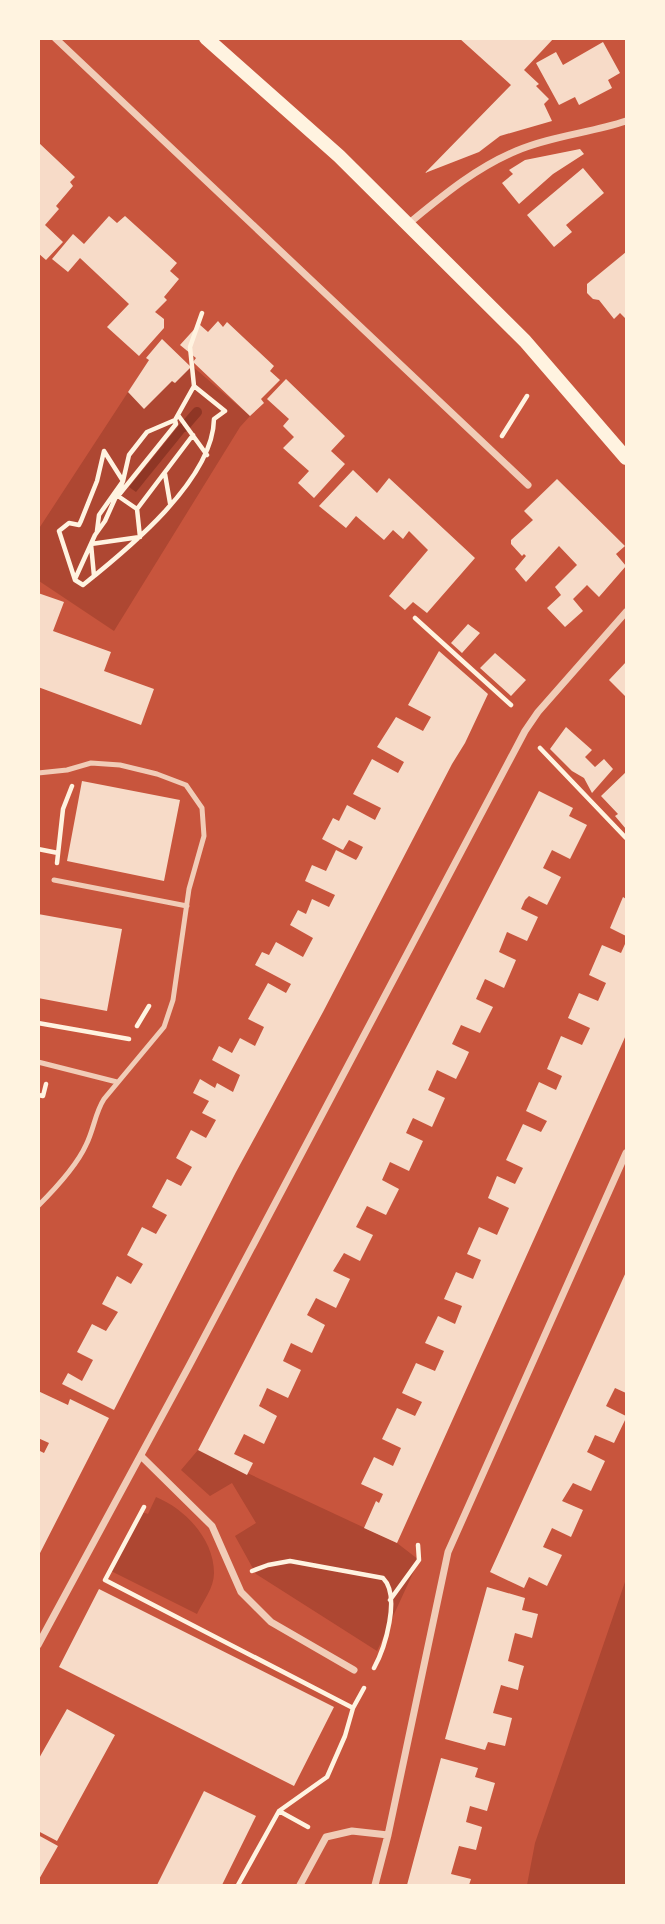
<svg xmlns="http://www.w3.org/2000/svg" width="665" height="1924" viewBox="0 0 665 1924" font-family="Raleway,sans-serif">
<rect width="100%" height="100%" fill="#c8553d"/>
<path fill="#ae4732" d="M149 360 174 383 191 365 250 416 240 427 114 631 39 581 38 530Z
M198 1450 397 1543 419 1560 377 1651 256 1574 235 1536 256 1523 232 1483 210 1496 181 1470Z
M156 1497C185 1509 214 1539 214 1573 214 1588 203 1601 197 1614L111 1571 142 1512 148 1514Z
M626 1579V1885H527L535 1843Z"/>
<path fill="#8f3625" d="M180 424 187 429 136 492 129 487Z"/>
<g fill="none" stroke-linecap="round" stroke-linejoin="round">
<path stroke="#8f3625" stroke-width="10" d="M184 427 197 412"/>
</g>
<path fill="#f7dbc8" d="M459 38H554L524 70 539 84 536 86 549 99 544 104 552 121 500 136 479 152 425 173 511 85Z
M603 42 620 73 608 80 612 88 579 105 575 97 559 105 536 63 556 52 563 65Z
M38 142 75 177 70 182 73 186 56 206 59 209 45 225 63 242 46 260 38 253Z
M580 149 584 154 553 174 519 204 502 183 513 174 509 170 525 160Z
M583 168 604 193 566 225 572 232 554 247 527 215Z
M109 216 117 223 125 216 177 263 170 271 179 279 164 297 167 300 155 312 164 319V328L139 356 107 327 129 304 80 258 68 272 52 259 73 234 84 244Z
M626 252V317L625 318 620 313 614 319 599 300 593 299 587 293V284Z
M218 321 223 327 227 322 274 366 270 371 280 380 261 399 264 403 250 416 193 362 196 358 180 345 199 324 208 332Z
M162 339 191 367 175 383 172 381 144 409 128 392 149 360 146 358Z
M286 379 345 436 331 451 345 464 314 498 298 483 309 471 283 448 294 437 283 426 289 419 267 399Z
M353 470 377 493 389 478 475 558 427 613 413 602 405 610 389 596 428 550 409 531 403 539 393 530 384 540 356 516 346 528 319 506Z
M557 479 625 546 616 554 626 566 599 597 587 585 573 599 583 611 565 627 547 608 561 595 555 587 577 565 559 546 526 582 515 569 526 556 524 554 522 556 511 544V540L533 520 524 511Z
M38 593 64 602 53 631 111 652 104 671 154 689 141 725 38 687Z
M468 624 480 633 462 653 451 643Z
M439 651 488 694 465 743 452 764 323 1012 236 1172 114 1410 62 1384 68 1373 82 1381 93 1360 77 1352 92 1324 106 1331 118 1312 102 1304 117 1276 131 1284 143 1264 127 1255 142 1227 156 1234 167 1215 152 1207 167 1179 181 1186 192 1167 176 1158 191 1130 206 1138 216 1120 202 1113 209 1101 193 1093 200 1079 215 1088 217 1083 233 1092 240 1075 212 1060 219 1046 232 1053 240 1038 255 1046 264 1027 248 1019 268 983 286 993 291 984 255 965 262 952 269 955 276 942 303 957 313 938 290 925 298 910 306 914 312 899 329 907 335 895 305 881 312 865 326 871 336 850 356 860 358 857 363 847 349 840 343 850 322 839 333 818 339 821 347 805 375 820 381 808 353 794 372 759 398 773 404 762 377 747 396 717 423 731 431 717 408 705Z
M495 653 526 680 511 696 480 668Z
M626 662V697L609 680Z
M566 727 592 750 585 757 595 767 604 759 613 769 592 793 584 778 572 771 550 749Z
M626 772V829L615 816 618 814 601 796Z
M82 781 180 800 164 881 67 861Z
M539 791 573 808 569 816 587 825 570 859 552 850 543 868 561 877 547 905 529 896 525 900 521 909 538 917 527 941 507 932 499 952 516 960 504 988 485 979 476 999 493 1007 480 1033 461 1025 452 1044 469 1052 464 1063 456 1079 437 1070 428 1090 445 1098 432 1127 413 1118 411 1122 406 1133 423 1141 409 1171 390 1162 382 1180 399 1189 386 1215 367 1206 356 1227 373 1235 360 1261 344 1253 333 1271 350 1279 336 1308 316 1298 307 1315 325 1325 312 1353 291 1343 283 1361 301 1370 288 1398 267 1388 259 1406 277 1416 264 1444 244 1434 234 1454 253 1463 247 1475 198 1450Z
M623 897 626 899V936L610 928Z
M38 914 122 929 107 1011 38 998Z
M625 944H626V1035L397 1543 364 1528 376 1501 379 1503 383 1494 361 1484 374 1457 393 1466 401 1448 382 1439 397 1408 415 1416 422 1402 402 1393 416 1363 435 1371 444 1351 425 1343 438 1316 455 1324 462 1306 444 1299 456 1272 473 1279 481 1260 467 1254 479 1227 497 1235 509 1208 488 1198 497 1176 515 1184 523 1168 506 1160 523 1124 541 1132 547 1121 526 1111 539 1082 556 1090 562 1076 547 1069 561 1036 582 1045 590 1028 568 1018 579 993 598 1001 606 983 589 975 602 945 621 953Z
M626 1272V1393L615 1388 606 1406 626 1416V1418L614 1443 595 1435 590 1446 587 1452 605 1461 591 1491 573 1483 562 1501 583 1510 571 1537 552 1528 543 1547 562 1555 547 1586 529 1577 524 1588 490 1572Z
M38 1391 68 1405 70 1399 109 1418 38 1557V1450L44 1453 49 1443 38 1438Z
M487 1587 525 1598 522 1610 538 1614 532 1638 515 1633 508 1661 524 1666 520 1680 518 1690 501 1685 493 1713 512 1718 505 1746 488 1742 485 1750 445 1739Z
M99 1589 334 1707 294 1786 59 1667Z
M67 1709 115 1735 57 1841 38 1831V1760Z
M441 1758 478 1768 475 1777 495 1783 487 1811 470 1806 466 1822 482 1827 476 1850 459 1846 451 1874 471 1879 469 1885H407Z
M204 1791 256 1816 222 1885H157Z
M38 1835 58 1846 38 1881Z"/>
<g fill="none" stroke-linecap="round" stroke-linejoin="round">
<path stroke="#fff3e0" stroke-width="4.5" d="M194 386 225 411 214 419C213 480 128 549 83 585L75 580 59 531 69 523 79 525 81 521 97 481 104 451 123 481 129 455 147 432 175 420 194 386 190 347 202 313
M178 415 207 455
M175 420 176 424 118 496 137 509 193 435
M502 436 527 396
M165 474 170 503
M94 576 91 544 140 537 137 509
M75 579 95 535 105 521 123 481 99 515 97 531
M415 618 511 705
M540 748 626 838
M38 849 58 853
M57 863 63 809 72 786
M38 1023 129 1039
M137 1026 149 1006
M38 1095 43 1096 46 1084
M144 1507 105 1580 353 1708 345 1736 327 1777 279 1811 238 1885
M252 1571 268 1565 290 1561 383 1578C401 1596 385 1648 374 1668
M390 1600 419 1560 418 1545
M353 1708 364 1688
M279 1811 308 1827"/>
<path stroke="#f1ccb7" stroke-width="5" d="M38 773 67 770 91 763 120 765 157 774 186 785 202 808 204 836 189 889 173 1000 164 1027 104 1099C95 1113 94 1129 86 1145 77 1165 54 1190 38 1206
M54 880 187 906
M38 1062 117 1082"/>
<path stroke="#f1ccb7" stroke-width="7" d="M55 38 528 485
M408 224C441 197 475 168 516 151 551 136 590 133 626 121
M141 1456 212 1526 241 1592 271 1622 354 1670
M38 1645 189 1366 525 731 538 712 626 612
M300 1885 326 1837 352 1831 388 1835
M375 1885 388 1835 448 1552 626 1153"/>
<path stroke="#fff3e0" stroke-width="14" d="M206 38 339 156 525 341 626 458"/>
</g>
<rect width="665" height="1924" fill="none" stroke="#fff3e0" stroke-width="80"/>
</svg>
